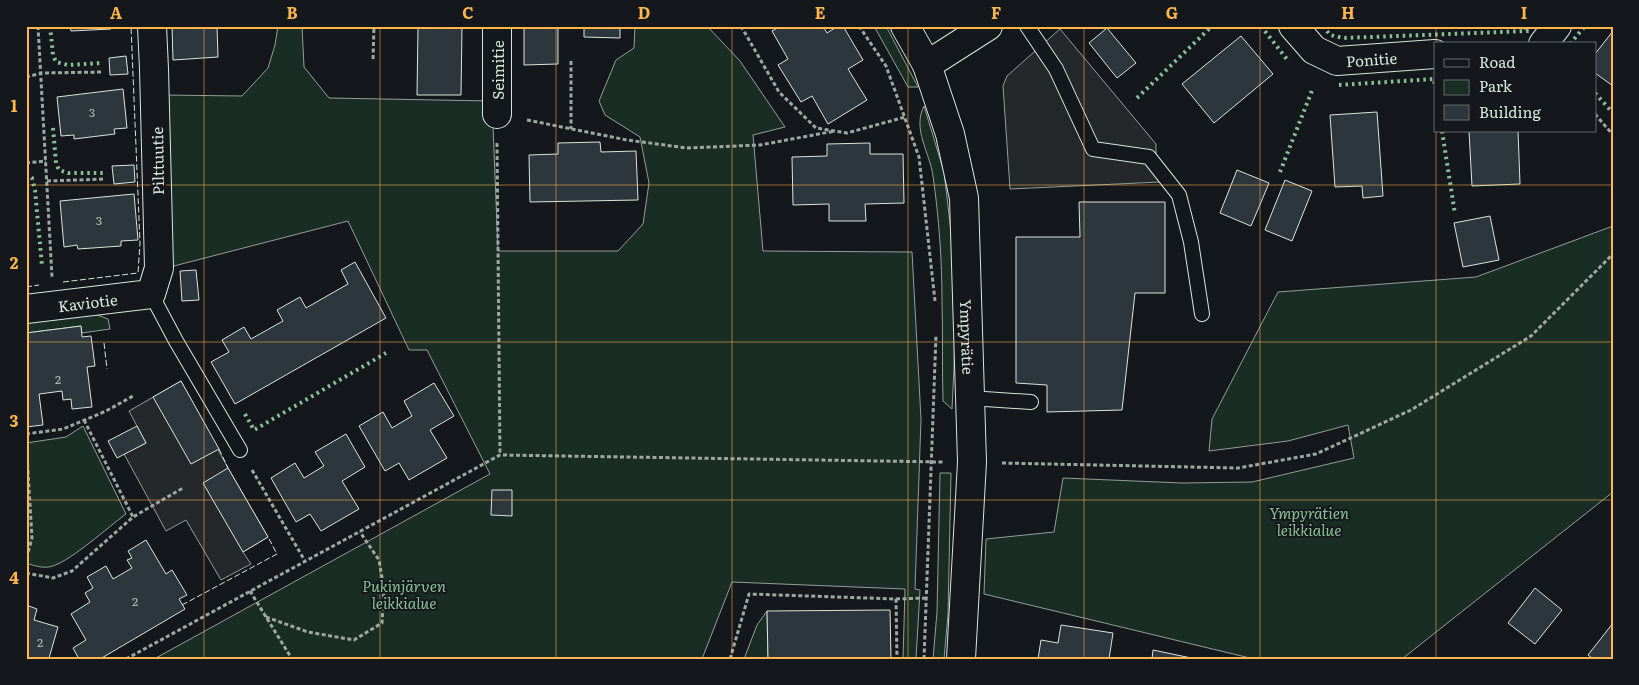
<svg xmlns="http://www.w3.org/2000/svg" width="1639" height="685" viewBox="0 0 1639 685" font-family="Literata,serif">
<rect width="100%" height="100%" fill="#14181c"/>
<path fill="#1a2d24" stroke="#939e99" d="M278 26H302L304 67 329 98 492 101 498 251H618L643 224 649 183 640 137 605 115 599 101 616 60 634 48 635 26H707L740 61 785 127 753 135 763 251 912 252 921 419 915 589 920 590 916 659H903L905 589 732 582 702 659H154L490 474 427 350H409L348 221 170 267 164 95 242 96 268 68 275 45Z
M874 26H886L918 87H908Z
M924 106 944 172 951 232 955 300 954 368 952 409 943 401C942 368 943 335 942 302 942 260 939 218 933 176 930 153 912 129 924 106Z
M1613 226V492L1402 659H1254L984 594 986 539 1054 532 1063 478 1182 483 1252 482 1354 458 1348 425 1288 441 1209 451 1212 419 1278 292 1476 277Z
M95 314 108 319 110 329 82 333 81 326 26 333V323Z
M83 426 126 514C107 528 73 559 53 566 44 569 35 566 26 563V443L66 437Z
M940 473H951L948 614 944 659H933L937 612Z
M767 611 768 659H744L757 625Z"/>
<path fill="#24282b" stroke="#939e99" d="M1060 29 1156 144V165L1160 182 1010 189 1003 86 1007 76Z
M181 381 228 468 268 537 243 552 251 564 221 580 186 520 166 531 124 454 146 443 129 411Z"/>
<path fill="#2c363c" stroke="#d8e6dc" d="M70 26H111V29L71 31Z
M172 26H217L218 57 173 60Z
M418 26H462L461 95H417Z
M524 26H558V64L524 65Z
M584 26H620V38L584 37Z
M781 26H823L827 33 838 26H843L863 60 848 69 867 100 828 124 812 96 801 102 778 65 788 59 772 31Z
M1107 28 1136 63 1117 78 1089 43Z
M1613 31V86L1595 73V54Z
M1241 36 1273 74 1214 123 1182 84Z
M126 56 128 74 110 75 109 58Z
M123 89 127 128 114 129 115 134 74 139V135L61 136 57 97Z
M1377 112 1383 196 1363 198 1362 186 1335 187 1330 115Z
M1469 131H1518L1520 184 1472 186Z
M600 142 601 152 636 151 638 200 530 202 529 155 558 154V143Z
M870 143V154H903L904 203 865 204 866 221H829V204L793 205 792 157 827 156V144Z
M134 165 135 182 114 184 112 166Z
M1237 170 1269 183 1251 226 1220 213Z
M1285 180 1312 191 1292 241 1265 230Z
M134 194 138 240 121 241V246L78 249 77 245 64 247 60 201Z
M1079 202H1165V293H1135L1122 410 1047 412V385L1016 383V237H1080Z
M1490 216 1499 260 1463 267 1454 223Z
M355 262 386 318 235 404 211 362 229 352 222 340 244 327 251 339 283 321 277 310 300 297 306 308 348 284 341 270Z
M196 270 199 300 182 301 180 271Z
M81 326 82 337 91 336 95 366 87 367 92 407 72 409 71 399 63 400 62 391 39 394 43 425 26 427V333Z
M181 381 219 449 191 464 153 397Z
M434 383 454 416 430 430 447 458 409 480 399 463 385 471 359 426 383 412 392 428 412 416 404 401Z
M137 426 146 443 117 458 108 441Z
M346 434 365 467 342 481 359 509 321 531 310 514 296 522 271 478 295 463 304 478 324 466 315 452Z
M228 468 268 537 243 552 203 483Z
M492 490H512V516L491 515Z
M146 540 166 574 172 570 187 595 179 599 185 609 100 659H79L73 648 86 640 71 614 90 602 85 593 93 588 87 577 106 566 113 579 132 568 127 560 132 558 128 551Z
M1535 588 1562 610 1535 644 1508 623Z
M26 605 37 609 34 620 58 627 49 658 53 659H26Z
M890 610 891 659H768L767 611Z
M1613 623V659H1593L1588 655Z
M1061 625 1113 633 1109 659H1038L1041 640 1058 643Z
M1153 650 1196 659H1152Z"/>
<g fill="none" stroke-linecap="round" stroke-linejoin="round">
<defs>
<path id="service" d="M1027 26 1056 69 1093 149 1149 157 1179 195 1191 242 1202 314
M151 294 176 341 240 450
M970 398 1031 402"/>
<g id="minor">
<path d="M497 26V114"/>
<path id="s1" d="M1293 26 1314 50 1337 61 1435 54"/>
<path d="M1543 44 1557 26"/>
<path d="M927 65 988 26"/>
<path id="s2" d="M26 309 151 294 159 268 154 69 152 26"/>
</g>
<g id="tertiary">
<path id="s3" d="M905 26 927 65 950 134 964 198 972 462 961 659"/>
</g>
</defs>
<use href="#service" stroke="#d8e6dc" stroke-width="16"/>
<use href="#minor" stroke="#d8e6dc" stroke-width="30"/>
<use href="#tertiary" stroke="#d8e6dc" stroke-width="30"/>
<path stroke="#9da8a2" stroke-width="3" stroke-dasharray="4 2.5" stroke-linecap="butt" d="M38 26 52 277
M741 26 779 92 816 128 847 133 905 117
M859 26 886 66 919 157 935 301
M373 59 374 26
M571 61V129
M26 77 42 73 103 72
M1595 114 1613 135
M527 120 627 140 687 148 760 145 835 131
M497 143 500 455
M26 163 46 161
M47 181 105 179
M84 420 133 517
M26 434 63 429 106 411 133 396
M26 438 32 538 26 560
M1002 463 1238 468 1316 454 1411 410 1531 336 1613 254
M252 470 305 561
M26 573 53 578 72 571 133 517 183 488
M250 591 292 659
M896 599 927 598
M266 617 308 632 354 640 382 623 384 589 379 560 360 532
M126 659 500 455 943 462
M730 659 749 594 896 599 897 659
M924 659 936 335"/>
<use href="#service" stroke="#14181c" stroke-width="14"/>
<use href="#minor" stroke="#14181c" stroke-width="28"/>
<use href="#tertiary" stroke="#14181c" stroke-width="28"/>
<path stroke="#8ac095" stroke-width="4" stroke-dasharray="2.5 4" stroke-linecap="butt" d="M50 26 53 55 56 62 68 65 102 63
M1261 26 1289 62
M1323 26 1330 35 1343 38 1529 31 1523 26
M1570 44 1585 26
M1339 85 1434 79 1435 86
M1595 93 1613 113
M1137 98 1212 26
M53 128 56 163 59 170 68 173H105
M1442 131 1455 214
M1280 172 1313 88
M26 174 32 178 35 190 42 266
M245 414 254 430 386 353"/>
<path stroke="#d8e6dc" stroke-width="1" stroke-dasharray="6 2.5" stroke-linecap="butt" d="M63 282 138 273 140 243 131 26
M26 287 39 285
M104 343 107 369
M219 449 228 468
M182 605 277 554 268 537"/>
</g>
<path fill="none" stroke="#ffb74d" stroke-width="1" stroke-opacity="0.55" d="M204 26V659M380 26V659M556 26V659M732 26V659M908 26V659M1084 26V659M1260 26V659M1436 26V44M1436 131V659M26 185H1613M26 342H1613M26 500H1613"/>
<g text-anchor="middle" dominant-baseline="central" stroke-width="4" stroke-linejoin="round" paint-order="stroke">
<g font-size="12" fill="#adbab4">
<text x="92" y="112">3</text>
<text x="99" y="220">3</text>
<text x="58" y="379">2</text>
<text x="135" y="601">2</text>
<text x="40" y="642">2</text>
</g>
<g font-size="15" fill="#d8e6dc" stroke="#14181c">
<text stroke="none"><textPath href="#s1" startOffset="92">Ponitie</textPath></text>
<text transform="translate(497 70) rotate(-90)">Seimitie</text>
<text transform="translate(157 161) rotate(-91)">Pilttuutie</text>
<text stroke="none"><textPath href="#s2" startOffset="62">Kaviotie</textPath></text>
<text stroke="none"><textPath href="#s3" startOffset="322">Ympyrätie</textPath></text>
</g>
<g font-size="15" font-style="italic" fill="#8ac095" stroke="#14181c">
<text x="1309" y="512">Ympyrätien<tspan x="1309" dy="17">leikkialue</tspan></text>
<text x="404" y="585">Pukinjärven<tspan x="404" dy="17">leikkialue</tspan></text>
</g>
</g>
<rect width="1639" height="685" fill="none" stroke="#14181c" stroke-width="55"/>
<rect x="1434" y="42" width="162" height="90" fill="#14181c" stroke="#626a69"/>
<rect x="1444" y="59" width="25" height="8" fill="#14181c" stroke="#626a69"/>
<text x="1479" y="68" font-size="15" fill="#d8e6dc">Road</text>
<rect x="1444" y="80" width="25" height="15" fill="#1a2d24" stroke="#626a69"/>
<text x="1479" y="92" font-size="15" fill="#d8e6dc">Park</text>
<rect x="1444" y="105" width="25" height="15" fill="#2c363c" stroke="#626a69"/>
<text x="1479" y="118" font-size="15" fill="#d8e6dc">Building</text>
<rect x="28" y="28" width="1584" height="630" fill="none" stroke="#ffb74d" stroke-width="2"/>
<g font-size="16" text-anchor="middle" font-weight="bold" fill="#ffb74d">
<text x="116" y="19">A</text>
<text x="292" y="19">B</text>
<text x="468" y="19">C</text>
<text x="644" y="19">D</text>
<text x="820" y="19">E</text>
<text x="996" y="19">F</text>
<text x="1172" y="19">G</text>
<text x="1348" y="19">H</text>
<text x="1524" y="19">I</text>
<text x="14" y="112">1</text>
<text x="14" y="269">2</text>
<text x="14" y="427">3</text>
<text x="14" y="584">4</text>
</g>
</svg>
